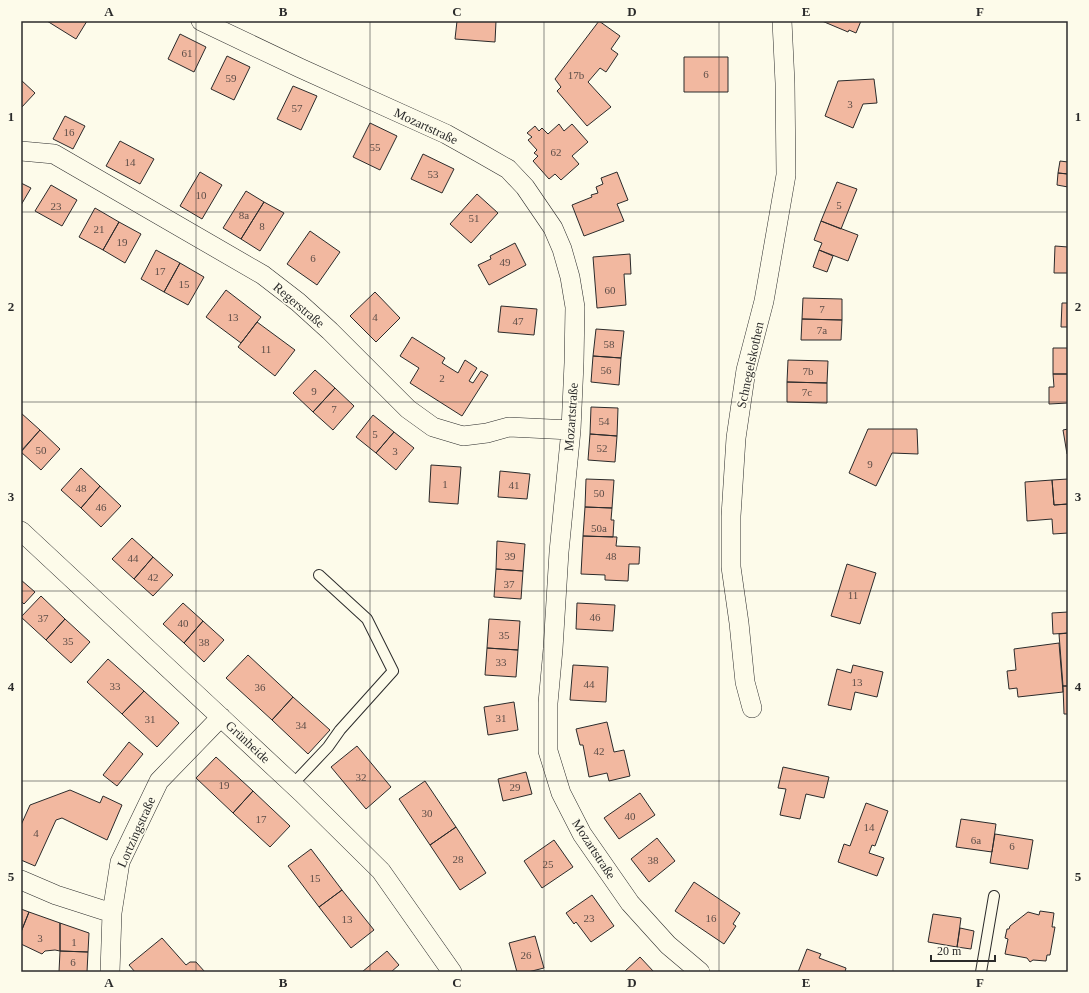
<svg xmlns="http://www.w3.org/2000/svg" width="1089" height="993" viewBox="0 0 1089 993" font-family="'Times New Roman',serif">
<rect width="100%" height="100%" fill="#fdfbea"/>
<path fill="#f2b8a0" stroke="#2b2b2b" d="M47 21H87L76 39Z
M457 21H496L495 42 455 39Z
M599 21 620 36 611 49 618 54 606 72 600 68 588 82 611 107 587 126 557 91 561 87 555 79Z
M822 21H861L856 33 849 30 848 32Z
M180 34 206 47 194 72 168 59Z
M227 56 250 67 234 100 211 89Z
M684 57H728V92H684Z
M874 79 877 103 863 104 853 128 825 116 838 81Z
M21 80 35 93 21 108Z
M293 86 317 96 301 130 277 119Z
M65 116 85 126 73 149 53 139Z
M370 123 397 136 380 170 353 157Z
M559 124 564 131 572 124 588 142 572 156 579 164 561 180 555 174 549 179 533 161 538 156 534 153 537 150 528 140 532 137 527 133 535 126 539 131 542 128 548 134Z
M120 141 154 159 140 184 106 166Z
M423 154 454 169 442 193 411 179Z
M1060 161 1068 162V174L1058 173Z
M200 172 222 185 202 219 180 206Z
M617 172 628 200 617 204 624 221 584 236 572 205 592 197 591 195 598 193 596 187 603 184 601 178Z
M1058 173 1068 174V187L1057 185Z
M837 182 857 189 841 229 821 221Z
M21 183 31 188 21 205Z
M51 185 77 200 62 226 35 211Z
M246 191 264 202 241 239 223 228Z
M477 194 498 213 471 243 450 224Z
M264 202 284 213 260 251 241 239Z
M95 208 119 222 103 250 79 237Z
M821 221 858 235 848 261 819 250 822 243 814 240Z
M119 222 141 234 125 263 103 250Z
M310 231 340 252 317 285 287 264Z
M515 243 526 265 489 285 478 265 491 259 490 256Z
M1055 246 1068 247V273H1054Z
M156 250 180 263 164 292 141 279Z
M819 250 833 256 827 272 813 267Z
M630 254 631 274H624L626 305 597 308 593 257Z
M180 263 204 277 188 305 164 292Z
M226 290 261 317 241 343 206 317Z
M375 292 400 318 376 342 350 316Z
M803 298 842 299V320L802 319Z
M1062 303H1068V327H1061Z
M501 306 537 309 534 335 498 332Z
M802 319 842 320 841 340H801Z
M257 322 295 350 275 376 238 347Z
M596 329 624 331 621 358 593 356Z
M412 337 445 358 442 363 458 373 465 360 477 368 469 381 473 383 481 371 488 375 462 416 410 383 419 368 400 356Z
M1053 348H1068V374H1053Z
M593 356 621 358 619 385 591 382Z
M788 360 828 361 827 383 787 382Z
M315 370 335 388 313 412 293 393Z
M1053 374H1068V403L1049 404V387H1054Z
M787 382 827 383V403L787 402Z
M335 388 354 406 333 430 313 412Z
M591 407 618 408 617 436 590 434Z
M21 413 40 430 21 451Z
M373 415 394 432 376 453 356 437Z
M868 429H917L918 454 892 453 876 486 849 473Z
M1068 429V454H1067L1063 430Z
M40 430 60 449 41 470 21 452Z
M394 432 414 448 396 470 376 453Z
M590 434 617 436 615 462 588 460Z
M431 465 461 467 458 504 429 502Z
M81 468 100 486 81 508 61 490Z
M500 471 530 474 527 499 498 497Z
M586 479 614 480 612 508 585 507Z
M1068 479V504L1054 505 1052 480Z
M1052 480 1054 505 1068 504V533L1053 534 1052 519 1027 521 1025 482Z
M100 486 121 506 101 527 81 508Z
M585 507 612 508 611 520H614L613 537 583 536Z
M583 536 617 537 616 546 640 547 639 564H629L628 581 605 580V575L581 574Z
M132 538 153 557 134 579 112 559Z
M497 541 525 544 523 571 496 569Z
M153 557 173 575 153 596 134 579Z
M847 564 876 573 860 624 831 616Z
M496 569 523 571 521 599 494 597Z
M21 580 35 592 24 604 21 601Z
M41 596 65 619 46 640 21 617Z
M183 603 203 621 184 643 163 624Z
M577 603 615 605 613 631 576 629Z
M1068 612V633L1053 634 1052 613Z
M65 619 90 642 71 663 46 640Z
M489 619 520 621 518 650 487 648Z
M203 621 224 640 204 662 184 643Z
M1068 633V686H1063L1059 634Z
M1059 643 1063 692 1018 697 1017 688 1009 689 1007 671 1016 670 1014 649Z
M487 648 518 650 516 677 485 675Z
M248 655 293 697 272 720 226 678Z
M108 659 144 691 122 714 87 682Z
M573 665 608 667 606 702 570 700Z
M853 665 883 672 877 697 855 692 851 710 828 705 837 669 851 673Z
M1063 686H1068V714H1064Z
M144 691 179 723 157 747 122 714Z
M293 697 330 730 308 754 272 720Z
M514 702 518 730 488 735 484 707Z
M607 722 614 752 624 750 630 776 609 781 607 773 589 777 583 745H580L576 729Z
M129 742 143 754 117 786 103 775Z
M357 746 391 787 366 809 331 767Z
M216 757 253 791 233 813 196 778Z
M783 767 829 777 824 798 806 794 800 819 780 815 786 789 778 788Z
M526 772 532 794 503 801 498 779Z
M425 781 456 827 430 845 399 799Z
M70 790 100 803 103 796 122 805 107 840 62 818 56 820 35 866 21 860V825L30 805Z
M253 791 290 826 270 847 233 813Z
M640 793 655 815 619 839 604 818Z
M866 803 888 811 875 846 872 845 869 853 884 858 877 876 838 862 844 844 850 846Z
M961 819 996 824 992 852 956 847Z
M456 827 486 873 460 890 430 845Z
M995 834 1033 840 1028 869 990 863Z
M657 838 675 861 649 882 631 859Z
M554 840 573 867 542 888 524 861Z
M311 849 342 890 319 907 288 866Z
M694 882 740 913 733 924 736 926 724 944 675 911Z
M342 890 374 930 351 948 319 907Z
M592 895 614 926 591 942 576 922 574 924 566 913Z
M21 909 29 912 21 932Z
M1040 911 1054 913 1052 927H1055L1050 955H1047L1046 961 1033 960 1030 962 1027 958 1005 954 1008 939 1005 938 1007 929H1009L1010 926 1028 912 1039 915Z
M29 912 60 923V951L55 950 45 951 42 954 21 944V932Z
M933 914 961 918 957 947 928 942Z
M60 923 89 933 88 952 60 951Z
M960 928 974 931 971 949 957 947Z
M535 936 544 968 528 972H517L509 943Z
M162 938 186 965 190 962H196L205 972H135L129 965Z
M807 949 821 954 819 958 846 968 845 972H798Z
M60 951 88 952 87 972H59Z
M387 951 399 965 391 972H362Z
M640 957 654 972H624Z"/>
<g fill="none" stroke-linecap="round" stroke-linejoin="round">
<defs>
<path id="service" d="M293 784 328 747 340 730 393 671 367 619 319 575
M981 972 994 896"/>
<path id="minor" d="M201 21 300 68 446 134 480 153 508 169 525 187 553 228 562 249 570 277 575 307 574 363 571 430 559 552 553 649 548 703V751L561 793 582 834 630 903 668 945 700 972
M21 151 54 154 263 275 298 302 330 331 408 409 433 427 463 436 487 433 509 427 571 430
M21 531 302 793 381 871 452 972
M752 708 745 682 739 623 731 567V516L736 438 746 370 764 301 786 175 785 83 782 21
M21 880 56 895 112 913
M110 972 112 913 120 862 159 781 221 717"/>
</defs>
<use href="#service" stroke="#2b2b2b" stroke-width="12"/>
<use href="#minor" stroke="#2b2b2b" stroke-width="20"/>
<use href="#service" stroke="#fdfbea" stroke-width="10"/>
<use href="#minor" stroke="#fdfbea" stroke-width="19"/>
</g>
<path fill="none" stroke="#2b2b2b" stroke-width="1" stroke-opacity="0.55" d="M196 21V972M370 21V972M544 21V972M719 21V972M893 21V972M21 212H1068M21 402H1068M21 591H1068M21 781H1068"/>
<g text-anchor="middle" dominant-baseline="central" stroke-width="3" stroke-linejoin="round" paint-order="stroke">
<g font-size="11" fill="#5d4e48">
<text x="187" y="53">61</text>
<text x="706" y="74">6</text>
<text x="576" y="75">17b</text>
<text x="231" y="78">59</text>
<text x="850" y="104">3</text>
<text x="297" y="108">57</text>
<text x="69" y="132">16</text>
<text x="375" y="147">55</text>
<text x="556" y="152">62</text>
<text x="130" y="162">14</text>
<text x="433" y="174">53</text>
<text x="201" y="195">10</text>
<text x="839" y="205">5</text>
<text x="56" y="206">23</text>
<text x="244" y="215">8a</text>
<text x="474" y="218">51</text>
<text x="262" y="226">8</text>
<text x="99" y="229">21</text>
<text x="122" y="242">19</text>
<text x="313" y="258">6</text>
<text x="505" y="262">49</text>
<text x="160" y="271">17</text>
<text x="184" y="284">15</text>
<text x="610" y="290">60</text>
<text x="822" y="309">7</text>
<text x="233" y="317">13</text>
<text x="375" y="317">4</text>
<text x="518" y="321">47</text>
<text x="822" y="330">7a</text>
<text x="609" y="344">58</text>
<text x="266" y="349">11</text>
<text x="606" y="370">56</text>
<text x="808" y="371">7b</text>
<text x="442" y="378">2</text>
<text x="314" y="391">9</text>
<text x="807" y="392">7c</text>
<text x="334" y="409">7</text>
<text x="604" y="421">54</text>
<text x="375" y="434">5</text>
<text x="602" y="448">52</text>
<text x="41" y="450">50</text>
<text x="395" y="451">3</text>
<text x="870" y="464">9</text>
<text x="445" y="484">1</text>
<text x="514" y="485">41</text>
<text x="81" y="488">48</text>
<text x="599" y="493">50</text>
<text x="101" y="507">46</text>
<text x="599" y="528">50a</text>
<text x="510" y="556">39</text>
<text x="611" y="556">48</text>
<text x="133" y="558">44</text>
<text x="153" y="577">42</text>
<text x="509" y="584">37</text>
<text x="853" y="595">11</text>
<text x="595" y="617">46</text>
<text x="43" y="618">37</text>
<text x="183" y="623">40</text>
<text x="504" y="635">35</text>
<text x="68" y="641">35</text>
<text x="204" y="642">38</text>
<text x="501" y="662">33</text>
<text x="857" y="682">13</text>
<text x="589" y="684">44</text>
<text x="115" y="686">33</text>
<text x="260" y="687">36</text>
<text x="501" y="718">31</text>
<text x="150" y="719">31</text>
<text x="301" y="725">34</text>
<text x="599" y="751">42</text>
<text x="361" y="777">32</text>
<text x="224" y="785">19</text>
<text x="515" y="787">29</text>
<text x="427" y="813">30</text>
<text x="630" y="816">40</text>
<text x="261" y="819">17</text>
<text x="869" y="827">14</text>
<text x="36" y="833">4</text>
<text x="976" y="840">6a</text>
<text x="1012" y="846">6</text>
<text x="458" y="859">28</text>
<text x="653" y="860">38</text>
<text x="548" y="864">25</text>
<text x="315" y="878">15</text>
<text x="589" y="918">23</text>
<text x="711" y="918">16</text>
<text x="347" y="919">13</text>
<text x="40" y="938">3</text>
<text x="74" y="942">1</text>
<text x="526" y="955">26</text>
<text x="73" y="962">6</text>
</g>
<g font-size="13" fill="#2b2b2b" stroke="#fdfbea">
<text transform="translate(426 126) rotate(25)">Mozartstraße</text>
<text transform="translate(299 305) rotate(40)">Regerstraße</text>
<text transform="translate(750 365) rotate(-78)">Schnegelskothen</text>
<text transform="translate(571 417) rotate(-86)">Mozartstraße</text>
<text transform="translate(248 742) rotate(43)">Grünheide</text>
<text transform="translate(136 832) rotate(-66)">Lortzingstraße</text>
<text transform="translate(594 849) rotate(57)">Mozartstraße</text>
</g>
</g>
<rect width="1089" height="993" fill="none" stroke="#fdfbea" stroke-width="44"/>
<path d="M931 955v6h64v-6" fill="none" stroke="#2b2b2b" stroke-width="2"/>
<text x="937" y="955" font-size="12" fill="#2b2b2b" stroke="#fdfbea" stroke-width="3" paint-order="stroke">20 m</text>
<rect x="22" y="22" width="1045" height="949" fill="none" stroke="#2b2b2b" stroke-width="1.5"/>
<g font-size="13" text-anchor="middle" font-weight="bold" fill="#2b2b2b">
<text x="109" y="16">A</text>
<text x="283" y="16">B</text>
<text x="457" y="16">C</text>
<text x="632" y="16">D</text>
<text x="806" y="16">E</text>
<text x="980" y="16">F</text>
<text x="11" y="121">1</text>
<text x="1078" y="121">1</text>
<text x="11" y="311">2</text>
<text x="1078" y="311">2</text>
<text x="11" y="501">3</text>
<text x="1078" y="501">3</text>
<text x="11" y="691">4</text>
<text x="1078" y="691">4</text>
<text x="11" y="881">5</text>
<text x="1078" y="881">5</text>
<text x="109" y="987">A</text>
<text x="283" y="987">B</text>
<text x="457" y="987">C</text>
<text x="632" y="987">D</text>
<text x="806" y="987">E</text>
<text x="980" y="987">F</text>
</g>
</svg>
